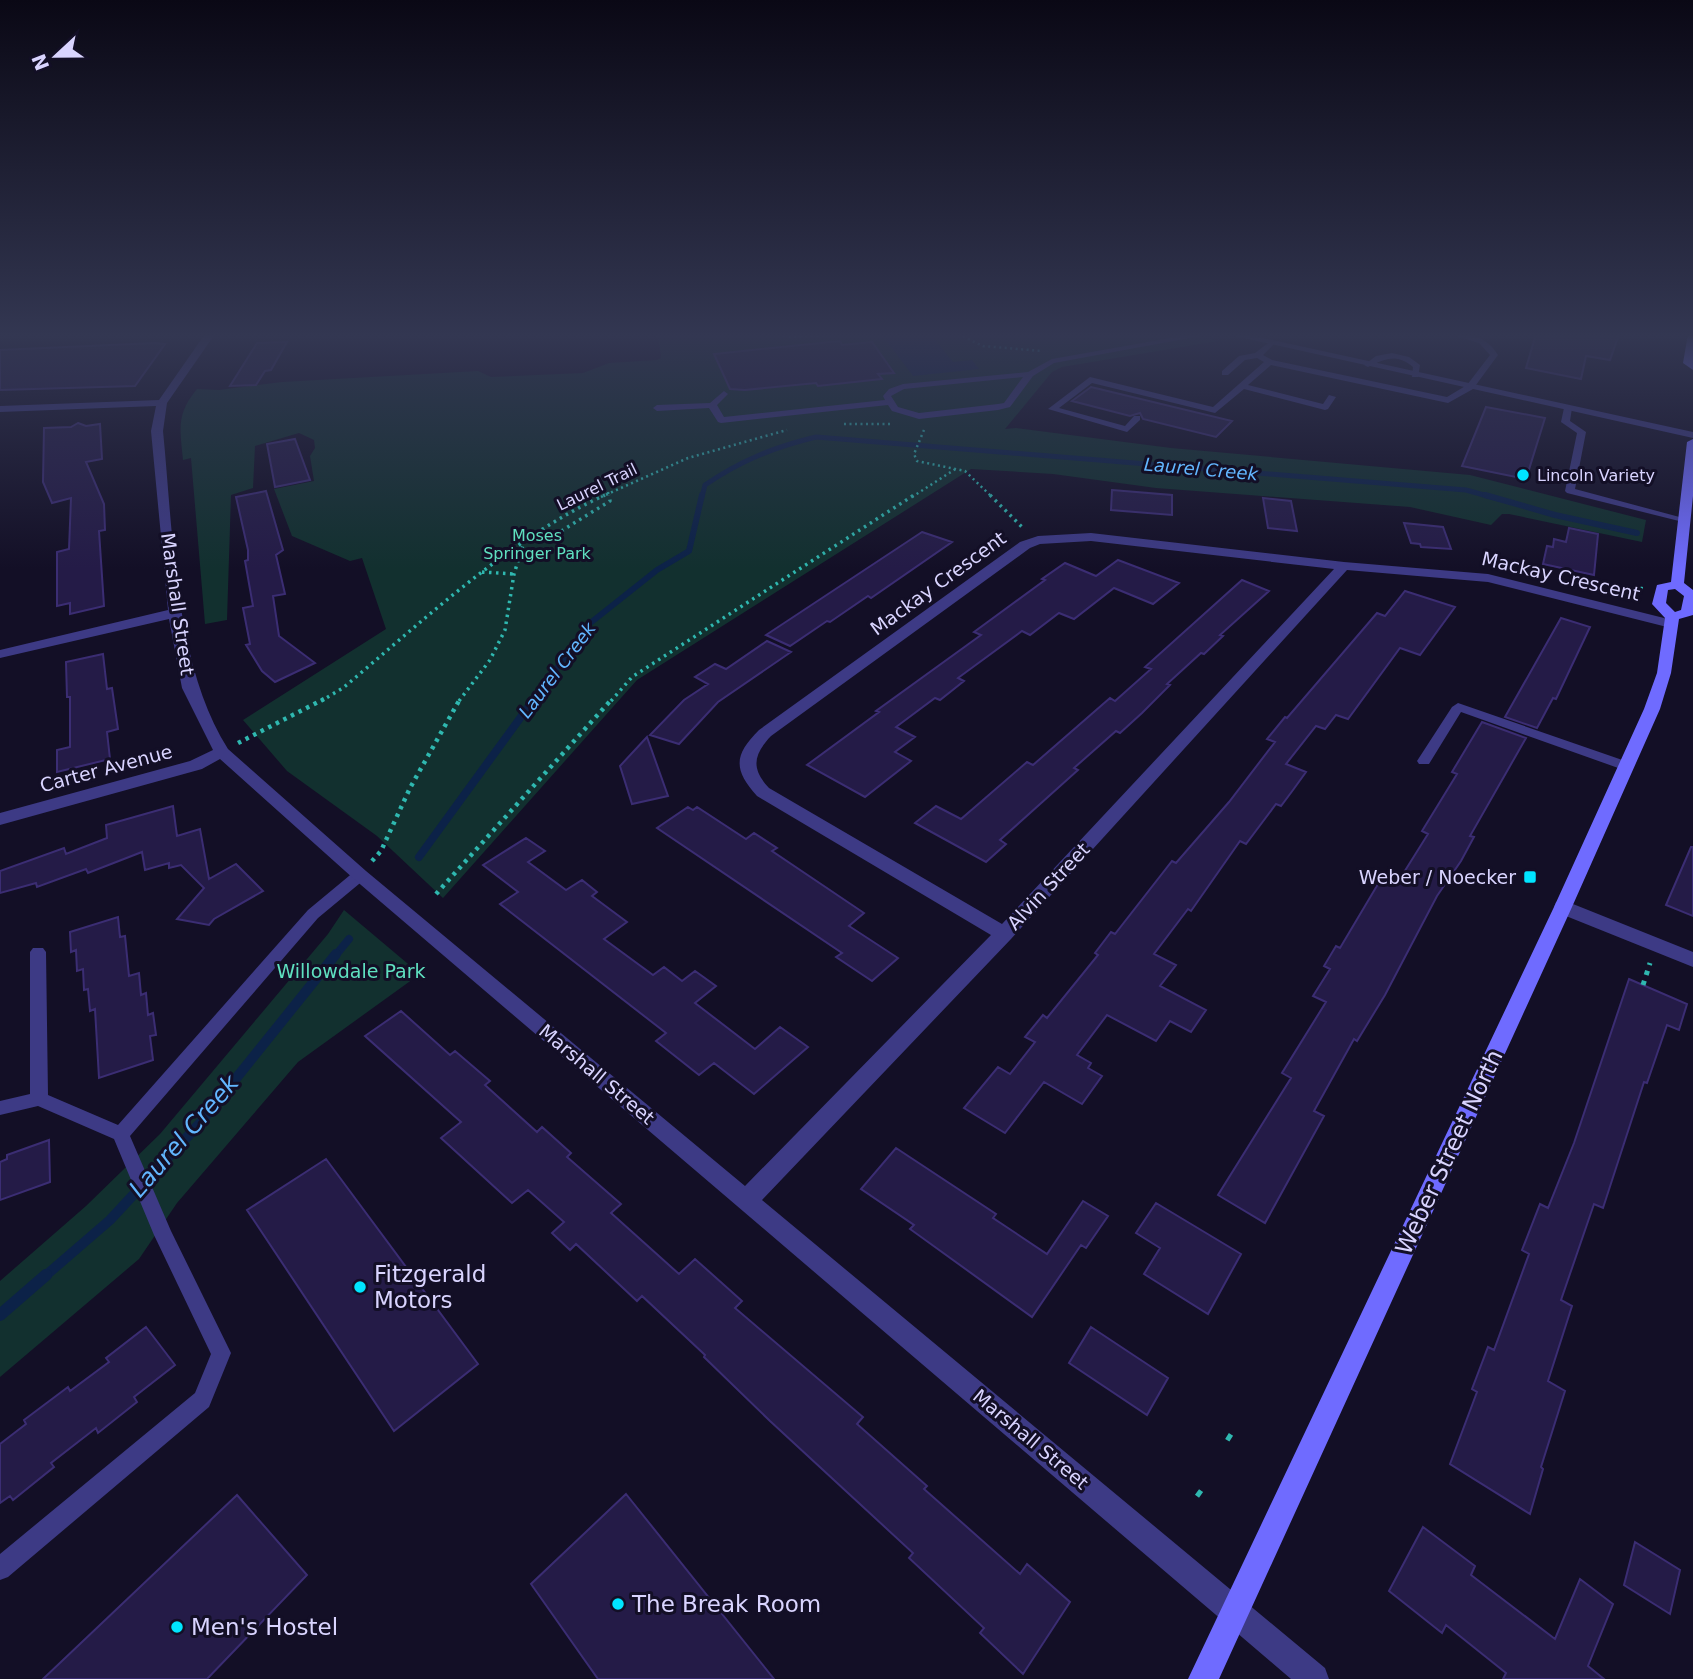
<svg xmlns="http://www.w3.org/2000/svg" width="1693" height="1679" viewBox="0 0 1693 1679" font-family="'DejaVu Sans',sans-serif">
<rect width="100%" height="100%" fill="#130f26"/>
<path fill="#12302f" d="M658 334H1188L1218 341 1062 367 1052 372 1005 429 1016 428 1171 448 1470 475 1646 520 1642 542 1509 514H1502L1491 525 1410 507 1156 488 1053 474 971 469 637 680 443 898 377 836 287 771 243 720 386 629 362 558 350 561 292 536 274 489 314 481 310 456 315 448 314 440 299 433 255 446 253 488 231 495 227 620 205 624 191 458 183 460C180 429 176 414 197 389L219 390 282 382 478 371 491 377 583 373 609 363 657 360 661 358Z
M344 910 420 974 298 1062 177 1203 139 1259 0 1377V1281L86 1206 160 1134 328 934Z"/>
<path fill="#0c2248" d="M930 334 953 362 972 360 979 369 913 376 882 335Z"/>
<g fill="none" stroke-linecap="round" stroke-linejoin="round">
<path stroke="#0c2248" stroke-width="5" d="M702 497 705 485C740 461 774 447 816 437L1466 490 1491 497"/>
<path stroke="#0c2248" stroke-width="6" d="M1485 495 1555 515 1637 533
M533 701 589 624 657 570 689 551 702 495"/>
<path stroke="#0c2248" stroke-width="8" d="M419 857 534 699
M335 956 349 939"/>
<path stroke="#0c2248" stroke-width="10" d="M44 1277 110 1220 201 1122 336 954"/>
<path stroke="#0c2248" stroke-width="12" d="M0 1315 46 1275"/>
</g>
<path fill="#241b47" stroke="#3b2d73" stroke-width="2" d="M1536 334H1619L1610 360 1586 356 1581 379 1526 368Z
M840 341 842 345 872 342 894 373 878 374 882 379 818 386 816 383 745 390 730 389 714 354Z
M287 342 271 370 265 371 256 385 230 386 257 343Z
M155 343 165 344 135 386 0 390V350Z
M1091 387 1232 421 1216 437 1143 419 1140 413 1130 416 1072 401Z
M1486 407 1545 418 1526 479 1462 466Z
M78 423 86 426 100 424 102 459 86 462 104 504 105 530 99 531 104 606 70 614V603L57 606V552L69 549 71 498 52 503 43 482 44 428 71 427Z
M295 439 310 480 275 487 267 444Z
M1112 490 1172 495V515L1111 510Z
M266 491 283 550 276 555 285 594 273 596 279 636 315 663 275 682 262 671 246 645 250 644 243 608 253 606 245 561 248 560V550L236 497Z
M1263 498 1291 501 1297 531 1268 528Z
M1404 523 1443 527 1451 549 1421 547 1420 544 1411 543Z
M1569 528 1598 534 1594 575 1543 564 1547 546 1553 547 1554 539 1566 542Z
M922 532 952 542 871 598 868 596 830 622 827 621 790 646 766 635Z
M1118 560 1179 583 1153 604 1114 588 1074 619 1059 613 1030 635 1022 631 958 678 964 681 940 700 935 698 896 727 915 737 895 752 911 761 865 797 807 765 879 712 876 711 981 635 974 632 1045 580 1042 579 1065 563 1096 576Z
M1242 580 1269 591 1220 635 1223 636 1204 654 1201 653 1167 684 1170 685 1142 713 1120 733 1116 731 1074 768 1078 770 1000 840 1006 844 986 862 915 823 936 806 961 819 1027 762 1033 765 1110 698 1115 701 1151 669 1145 667Z
M1405 591 1455 607 1420 655 1400 648 1348 719 1336 715 1325 729 1316 726 1286 764 1306 772 1293 790 1281 806 1276 804 1246 844 1240 841 1191 911 1188 909 1154 954 1176 965 1160 986 1206 1010 1191 1032 1170 1021 1156 1041 1107 1015 1077 1055 1091 1063 1088 1068 1102 1076 1082 1104 1044 1082 1005 1133 964 1108 998 1067 1010 1074 1035 1042 1025 1037 1043 1015 1047 1018 1098 955 1095 953 1111 932 1115 934 1172 861 1176 863 1229 802 1275 742 1267 739 1285 717 1287 718 1377 613 1385 616Z
M1561 618 1590 627 1556 699 1553 698 1537 728 1505 717Z
M767 641 791 652 718 702 679 744 650 735 684 700 708 684 695 677 715 664 726 669Z
M103 654 107 689 112 688 118 729 107 732 110 759 57 772V750L70 747V697H67L66 662Z
M1482 722 1526 738 1470 836 1474 837 1461 861 1437 896 1385 995 1357 1041 1354 1039 1314 1111 1324 1116 1265 1223 1218 1195 1291 1078 1282 1073 1326 1002 1313 996 1330 969 1324 966 1336 946 1340 948 1381 879 1396 885 1428 834 1422 831 1457 774 1452 772Z
M647 737 668 796 632 804 620 766Z
M173 806 177 836 200 829 209 879 236 864 263 891 214 919 209 925 177 919 204 888 181 865 169 868V863L145 870 142 852 88 873 86 869 37 887 36 883 0 893V871L64 848 66 854 107 838 106 825Z
M688 807 693 810 697 807 746 839 754 833 777 848 772 851 864 913 849 926 898 958 872 981 836 957 842 953 657 828Z
M526 838 545 851 528 862 566 890 582 880 597 892 592 896 627 922 604 939 653 975 664 967 682 981 695 971 716 986 695 1003 755 1049 780 1027 808 1047 754 1094 714 1063 699 1075 656 1041 666 1033 500 904 518 892 483 865Z
M1691 847H1693V916L1666 905Z
M118 917 120 937 125 936 129 976 139 973 141 995 146 993 148 1015 153 1013 156 1035 150 1036 153 1060 99 1078 95 1009 90 1011 88 989 84 990 83 969 77 971 76 950 71 952 70 932Z
M1629 979 1687 1004 1679 1030 1667 1025 1647 1083 1644 1082 1603 1208 1594 1204 1561 1300 1572 1306 1548 1381 1565 1391 1541 1467 1543 1469 1530 1514 1450 1464 1477 1392 1472 1389 1488 1347 1494 1350 1529 1254 1522 1250 1540 1204 1548 1208 1574 1143Z
M401 1011 450 1055 455 1051 490 1081 485 1085 537 1132 542 1127 571 1153 567 1157 621 1204 611 1213 679 1274 695 1259 742 1301 735 1308 863 1417 857 1424 927 1486 924 1489 1020 1574 1027 1564 1070 1602 1023 1674 980 1633 984 1628 909 1558 913 1553 770 1421 704 1357 705 1355 642 1296 637 1301 576 1244 570 1250 552 1233 564 1222 528 1190 512 1203 441 1138 461 1122 365 1036Z
M49 1140 50 1182 0 1200V1162L7 1159V1155Z
M896 1148 996 1214 993 1218 1047 1254 1083 1201 1108 1216 1086 1248 1081 1245 1032 1317 910 1229 914 1225 861 1189Z
M326 1159 478 1364 394 1431 247 1210Z
M1156 1203 1241 1254 1208 1314 1144 1274 1160 1248 1136 1233Z
M146 1327 175 1365 134 1397 137 1402 98 1433 96 1428 51 1463 54 1467 13 1500 10 1496 0 1503V1444L26 1424 24 1420 68 1387 70 1391 109 1362 106 1358Z
M1091 1327 1168 1378 1147 1415 1069 1363Z
M626 1494 774 1679H598L531 1584Z
M237 1495 307 1575 207 1679H43Z
M1423 1527 1475 1566 1471 1575 1555 1639 1580 1579 1613 1604 1588 1666 1604 1679H1503L1506 1673 1446 1625 1442 1633 1389 1591Z
M1635 1542 1680 1570 1670 1614 1624 1585Z"/>
<g fill="none" stroke-linecap="round" stroke-linejoin="round">
<path stroke="#2fb8b0" stroke-width="2.5" stroke-dasharray="2 3.5" stroke-linecap="butt" d="M778 334 791 337 847 334
M958 334 983 346 1042 351
M844 424H891
M924 430 914 454 917 461 965 471 992 497
M608 492 609 497
M601 497 688 458 787 430
M912 497 957 468"/>
<path stroke="#2fb8b0" stroke-width="3.5" stroke-dasharray="2.5 4.5" stroke-linecap="butt" d="M990 495 1024 529
M534 535 558 533 610 501 609 495
M482 572 514 574
M1635 600 1639 588 1645 589
M321 701 343 688C423 621 510 538 605 495
M459 701 490 660 505 630 514 574 523 545
M611 701 632 677 914 495"/>
<path stroke="#2fb8b0" stroke-width="4.5" stroke-dasharray="3.5 5" stroke-linecap="butt" d="M238 743 324 699
M372 861 381 851 410 788 460 699
M436 894 612 699"/>
<path stroke="#2fb8b0" stroke-width="5" stroke-dasharray="4.5 6" stroke-linecap="butt" d="M1643 985 1650 963"/>
<path stroke="#2fb8b0" stroke-width="7" stroke-dasharray="5 8" stroke-linecap="butt" d="M1227 1436 1235 1441
M1197 1492 1204 1497"/>
<path fill="#3d3a85" fill-rule="evenodd" d="M1193 334H1211L1054 363 1033 376 1010 407 998 410 919 419 892 411 888 405 721 423 718 422 709 408 657 411 653 408 657 405 710 403 724 391 728 394 717 405 724 417 885 400 883 396 889 389 903 384 1028 372 1052 359ZM1023 377 1004 403 998 404 919 413 898 407 891 396 904 389Z
M1450 334C1470 334 1487 336 1498 355L1473 389 1448 403 1271 365 1248 385 1323 404 1329 395 1336 397 1328 409 1325 410 1244 389 1215 413 1092 383 1059 408 1125 426 1134 416H1140V420L1127 432 1048 409 1090 377 1213 407 1264 362 1257 358 1245 360 1228 375H1222V371L1239 356 1255 353 1271 341 1275 343 1263 355 1272 360 1447 397 1467 385 1490 355 1479 343Z
M1392 353 1409 357 1420 365 1418 377H1412L1413 367C1396 353 1385 359 1368 367L1364 365 1376 356Z
M1568 405 1572 408 1570 421 1586 432 1575 489 1687 519V523L1567 493 1565 491 1577 433 1561 422 1564 408Z
M1458 703 1631 763 1633 766 1626 770 1621 769 1461 712 1429 764H1419L1417 761 1452 707Z
M360 870 367 875 365 879 318 918 130 1136 171 1231 231 1353 209 1407 8 1577 0 1580V1554L195 1393 211 1354 154 1235 114 1139 38 1106 0 1115V1101L30 1094V952L33 948H43L46 952 48 1095 118 1125 308 910 355 871Z"/>
<path fill="#3d3a85" fill-rule="evenodd" d="M205 334H215L167 403 163 431C173 530 174 664 228 749L366 871 745 1186 991 935 757 796C733 769 734 755 759 730L1020 542 1038 536 1091 533 1344 562 1488 574 1676 621V627L1671 628 1488 582 1347 570 1011 939 762 1200 1325 1668 1329 1679H1291L354 879 220 759 202 769 0 825V813L190 761 213 750 182 688 169 619 0 658V650L168 610 151 431 156 406 0 412V406L159 400ZM1091 541 1334 569 1002 924 769 788C751 769 753 755 771 736L1030 548 1040 544Z
M1226 334H1245L1693 432V438Z
M1563 900 1693 952V967L1556 912 1554 907 1556 902Z"/>
<path fill="#6f6bff" fill-rule="evenodd" d="M1688 334H1693V370L1683 363Z
M1693 439V496L1684 583 1693 590V615L1679 619 1671 673 1660 709 1572 907 1219 1679H1188L1554 907 1644 709 1657 673 1665 618 1652 604 1657 585 1671 582 1687 442ZM1675 589 1684 596 1681 610 1675 612 1666 603 1668 590Z"/>
</g>
<linearGradient id="sky" x2="0" y2="1"><stop stop-color="#0a0815"/><stop offset="0.59" stop-color="#333752"/><stop offset="1" stop-color="#333752" stop-opacity="0"/></linearGradient>
<rect width="1693" height="569" fill="url(#sky)"/>
<g fill="#00e5ff" stroke="#130f26" stroke-width="2.5">
<circle cx="1523" cy="475" r="7"/>
<rect x="1523" y="870" width="14" height="14" rx="3.5"/>
<circle cx="360" cy="1287" r="7"/>
<circle cx="618" cy="1604" r="7"/>
<circle cx="177" cy="1627" r="7"/>
</g>
<g text-anchor="middle" dominant-baseline="central" stroke-width="6" stroke-linejoin="round" paint-order="stroke">
<g font-size="16" fill="#d9d4ff" stroke="#130f26" text-anchor="start">
<text x="1537" y="475">Lincoln Variety</text>
</g>
<g font-size="16" fill="#d9d4ff" stroke="#130f26">
<text transform="translate(597 487) rotate(-26)">Laurel Trail</text>
</g>
<g font-size="16" fill="#5fe0c0" stroke="#130f26">
<text x="537" y="535">Moses<tspan x="537" dy="18">Springer Park</tspan></text>
</g>
<g font-size="18" font-style="italic" fill="#62b6ff" stroke="#130f26">
<text transform="translate(1201 469) rotate(5)">Laurel Creek</text>
<text transform="translate(557 670) rotate(-53)">Laurel Creek</text>
</g>
<g font-size="19" fill="#d9d4ff" stroke="#130f26">
<text transform="translate(1561 576) rotate(13)">Mackay Crescent</text>
<text transform="translate(938 583) rotate(-36)">Mackay Crescent</text>
<text transform="translate(178 604) rotate(82)">Marshall Street</text>
<text transform="translate(106 768) rotate(-15)">Carter Avenue</text>
<text transform="translate(1048 886) rotate(-47)">Alvin Street</text>
<text transform="translate(597 1074) rotate(40)">Marshall Street</text>
<text transform="translate(1031 1439) rotate(40)">Marshall Street</text>
</g>
<g font-size="19" fill="#d9d4ff" stroke="#130f26" text-anchor="end">
<text x="1516" y="877">Weber / Noecker</text>
</g>
<g font-size="19" fill="#5fe0c0" stroke="#130f26">
<text x="351" y="971">Willowdale Park</text>
</g>
<g font-size="23" fill="#d9d4ff" stroke="#130f26">
<text transform="translate(1449 1152) rotate(-65)">Weber Street North</text>
</g>
<g font-size="23" fill="#d9d4ff" stroke="#130f26" text-anchor="start">
<text x="374" y="1274">Fitzgerald<tspan x="374" dy="26">Motors</tspan></text>
<text x="632" y="1604">The Break Room</text>
<text x="191" y="1627">Men's Hostel</text>
</g>
<g font-size="24" font-style="italic" fill="#62b6ff" stroke="#130f26">
<text transform="translate(184 1136) rotate(-49)">Laurel Creek</text>
</g>
</g>
<g transform="translate(56 56) rotate(248)" stroke="#130f26" stroke-width="5" paint-order="stroke">
<path d="M0-5L12 26L0 18L-12 26Z" fill="#d9d4ff"/>
<text y="-10" font-size="19" font-weight="bold" text-anchor="middle" fill="#d9d4ff">N</text>
</g>
</svg>
